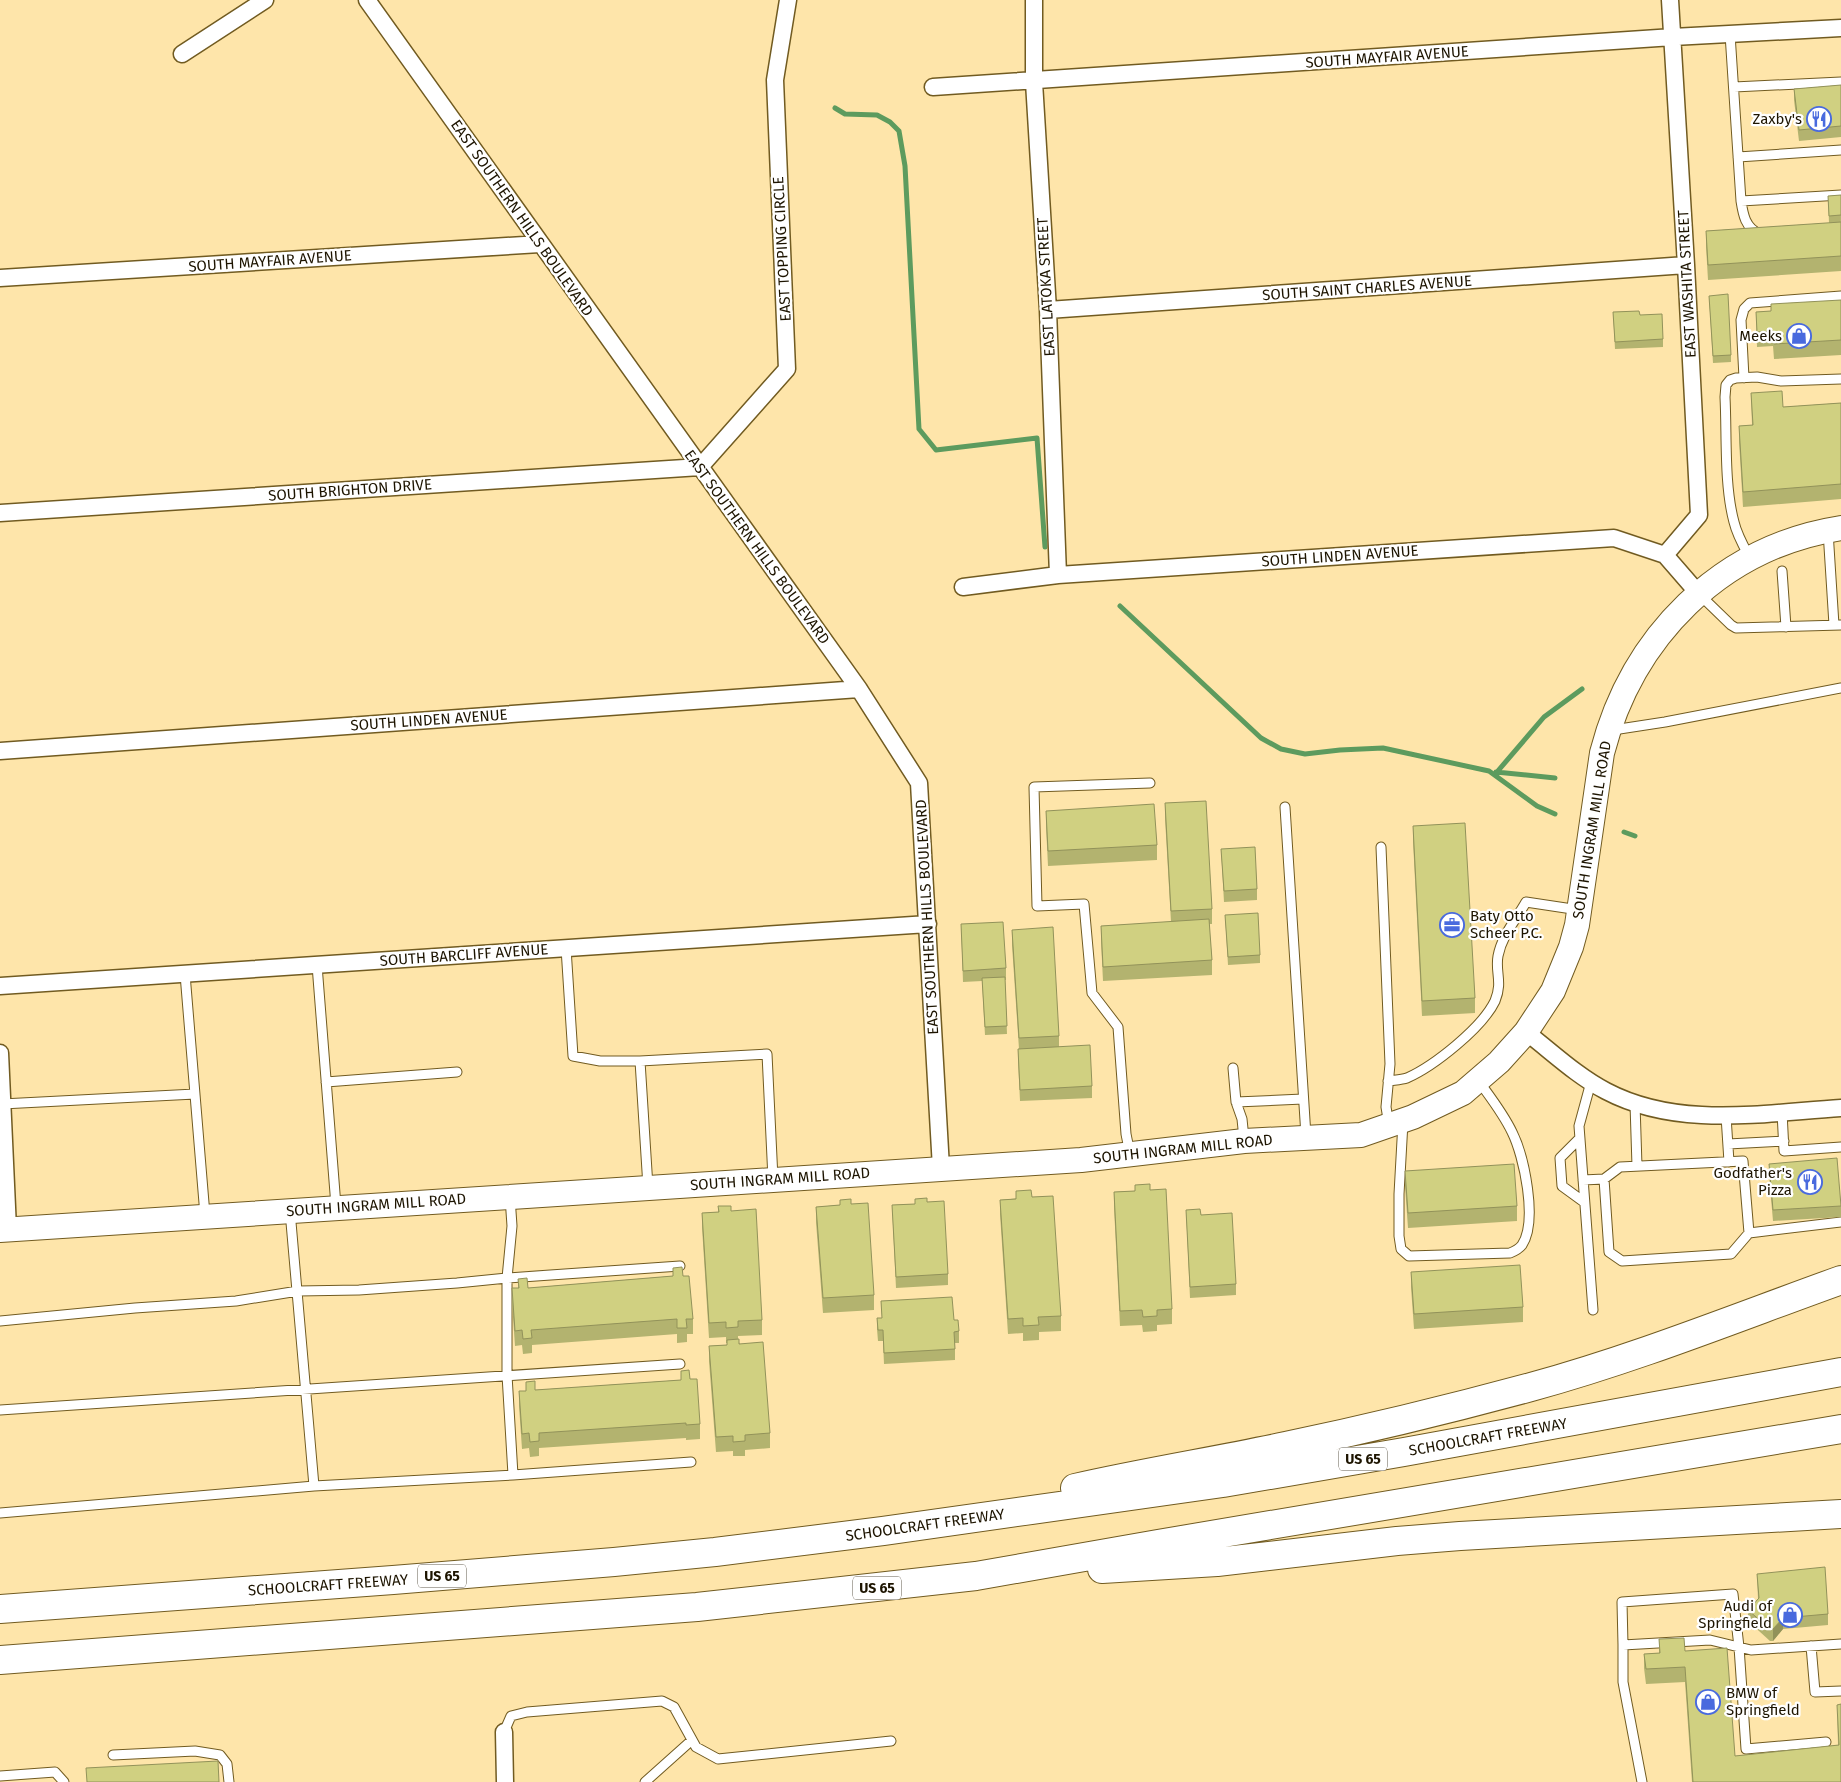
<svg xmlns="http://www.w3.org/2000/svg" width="1841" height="1782" viewBox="0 0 1841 1782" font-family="'Fira Sans',sans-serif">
<rect width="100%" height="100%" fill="#fee5aa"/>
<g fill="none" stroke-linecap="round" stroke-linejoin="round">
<path stroke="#5d9b5e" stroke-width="5" d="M835 108 845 114 877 115 890 122 899 131 905 166 919 429 936 450 1037 438 1045 547
M1120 606 1261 738 1281 749 1305 754 1340 750 1383 748 1489 771 1537 806 1555 814
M1496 772 1555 778
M1497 772 1544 717 1582 689
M1624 832 1635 836"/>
<defs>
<path id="lane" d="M1730 34 1741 201C1743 214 1745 228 1760 234
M1734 87 1841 82
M1738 157 1841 150
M1741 201 1841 195
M1744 378 1741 320 1744 309 1750 303 1841 296
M1828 531 1834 625
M1750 558C1744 547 1737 535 1734 522 1724 485 1727 436 1725 397L1726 385 1730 380 1736 378 1757 377 1781 381 1841 379
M1782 571 1786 627
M1700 595 1731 625 1736 628 1841 625
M1613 730 1665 722 1841 688
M1285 807 1306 1136
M1381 847 1390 1064 1386 1107 1389 1125
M566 948 573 1056 600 1061H640
M317 965 336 1206
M185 974 205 1215
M1233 1068 1236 1102 1242 1119 1244 1139
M1388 1081C1394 1080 1401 1080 1407 1078 1434 1066 1482 1028 1495 1001 1503 982 1495 972 1498 956 1502 935 1516 920 1526 902L1579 910
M326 1082 457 1072
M1591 1082 1579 1126 1593 1310
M1236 1102 1303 1099
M2 1104 195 1094
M1635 1104 1637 1166
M1782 1112 1784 1151 1841 1147
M1726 1116 1729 1162
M1403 1122 1399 1194V1236L1401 1249 1409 1256 1510 1253C1515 1251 1519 1249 1522 1245 1538 1221 1524 1156 1512 1132 1503 1113 1490 1097 1478 1080
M1580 1138 1560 1158 1562 1186 1584 1202
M1728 1144 1784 1141
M1130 1154 1126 1134 1118 1027 1092 993 1084 904 1037 906 1034 787 1150 783
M1583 1180 1604 1179
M648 1187 640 1061 767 1054 773 1179
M1749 1233 1743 1161 1620 1167 1604 1179 1609 1252 1622 1261 1731 1254 1749 1233 1841 1222
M0 1321 135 1308 236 1301 298 1291 359 1290 457 1283 507 1278 680 1266
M0 1410 680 1364
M513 1475 691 1462
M314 1486 513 1475 507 1375V1278L512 1226 510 1197
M0 1513 314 1486 290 1211
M1623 1645 1622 1602 1733 1594 1739 1647 1746 1749 1826 1742
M1811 1646 1815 1692 1841 1691
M504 1732 511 1716 527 1712 662 1701 674 1707 696 1747 718 1759 891 1741
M113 1755 195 1751 220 1755 227 1764 229 1782
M0 1776 55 1772 64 1782
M645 1782 692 1740
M1642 1782 1623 1682V1645L1710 1640 1751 1650 1841 1644"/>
<path id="street" d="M367 0 859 689 919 783 941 1168
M1034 0V82L1048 310 1058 575
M182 54 265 0
M933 87 1673 37 1841 28
M0 278 540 244
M1048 310 1686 265
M0 513 700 467 787 369 775 80 788 0
M1665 555 1699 515 1686 265 1670 0
M963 587 1058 575 1614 538 1665 555 1698 593
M0 751 859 689
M0 986 928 924
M1526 1032C1552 1052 1577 1076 1606 1091 1678 1129 1763 1113 1841 1108
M0 1053 8 1229
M504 1732 505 1782"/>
<path id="secondary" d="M0 1230 1081 1160 1244 1141 1361 1135 1413 1117 1463 1093 1499 1062 1526 1032 1553 991 1571 947 1577 925 1602 753C1632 637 1720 547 1841 528"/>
<path id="highway" d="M1075 1488C1145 1472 1216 1461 1286 1446 1368 1429 1450 1409 1531 1387 1637 1358 1738 1317 1841 1280
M1102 1569 1217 1562 1397 1541 1460 1536 1841 1514
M0 1609 393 1580 614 1562 715 1552 883 1531 1223 1483 1404 1452 1841 1372
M0 1660 697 1607 976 1576 1158 1544 1841 1429"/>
</defs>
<use href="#lane" stroke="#715b21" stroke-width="11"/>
<use href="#street" stroke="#715b21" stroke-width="19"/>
<use href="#secondary" stroke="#715b21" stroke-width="26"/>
<use href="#highway" stroke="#715b21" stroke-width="30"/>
<use href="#lane" stroke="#fff" stroke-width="9"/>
<use href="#street" stroke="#fff" stroke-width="16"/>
<use href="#secondary" stroke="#fff" stroke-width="24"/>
<use href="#highway" stroke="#fff" stroke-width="28"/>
</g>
<path fill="#b3b36f" d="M1841 85V137L1799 141 1794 100V89Z
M1841 195V271L1708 280 1706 246V231L1829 223 1828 196Z
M1709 296 1731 355V362L1713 363Z
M1841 300V355L1774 359 1773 346 1757 347 1756 312 1771 311Z
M1613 312 1640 315 1663 339V347L1615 349Z
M1751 393 1783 407 1841 403V499L1743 507 1739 441V426L1752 425Z
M1165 803 1212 909V924H1209L1212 960V975L1103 981 1101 941V926L1171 922 1165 818Z
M1046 811 1157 845V860L1048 866 1046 826Z
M1413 826 1475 998V1013L1422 1016 1413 841Z
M1221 849 1257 889V900L1224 902Z
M1225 915 1260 955V963L1228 965Z
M961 924 1006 968V980H1005L1007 1034 985 1035 982 981 963 982Z
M1012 930 1059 1036V1047L1092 1086V1098L1020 1101 1018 1060V1049H1019L1012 945Z
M1769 1164 1841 1206V1217L1773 1221 1769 1175Z
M1405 1171 1517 1206V1221L1408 1228 1405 1186Z
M1150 1190 1172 1309V1324L1157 1325V1331L1143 1332 1142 1325 1120 1326 1114 1207V1192Z
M1032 1197 1061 1316V1331L1039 1332V1340L1023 1341V1333L1008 1334 1000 1214V1200Z
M915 1199 927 1202 948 1274V1285L896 1288 892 1205 915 1204Z
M851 1204 874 1295V1310L823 1313 816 1222V1207Z
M718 1206 731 1211 762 1320V1335L738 1336V1339L770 1433V1448L745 1450V1456H733V1451L716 1452 709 1361V1346L727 1345V1343H726V1337L709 1338 702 1227V1213L718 1212Z
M1186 1210 1201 1215 1236 1284V1295L1190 1298Z
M673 1268 683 1276 693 1319V1334H687V1342L677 1343V1334L532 1345V1353L523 1354 522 1345 515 1346 512 1303V1288H518V1279L528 1288 673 1276Z
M1411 1272 1523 1307V1322L1414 1329 1411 1287Z
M881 1301 954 1320 959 1331V1343H955V1360L884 1364 883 1341H878L877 1329V1318H882Z
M681 1371 690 1379 700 1424V1439L686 1440V1438L539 1448V1456L530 1457 529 1448 522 1449 519 1406V1391H526V1382L535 1390 681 1380Z
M1757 1574 1828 1614V1625L1783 1629 1773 1641H1770L1748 1621V1610L1758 1599Z
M1659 1639 1685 1651 1735 1756 1838 1745 1837 1705 1841 1782H1692L1685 1682 1646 1684 1644 1668V1654L1659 1653Z"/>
<path fill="#92925a" d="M1783 1618V1629L1773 1641V1629Z"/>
<path fill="#d0d081" stroke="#92925a" d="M1841 85V126L1799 130 1794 89Z
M1841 195V215L1829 216 1828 196Z
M1841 222V256L1708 265 1706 231Z
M1728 294 1731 355 1713 356 1709 296Z
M1841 300V340L1774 344 1773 331 1757 332 1756 312 1771 311V304Z
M1639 311 1640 315 1662 314 1663 339 1615 342 1613 312Z
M1782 391 1783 407 1841 403V484L1743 492 1739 426 1753 425 1751 393Z
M1206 801 1212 909 1171 911 1165 803Z
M1154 804 1157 845 1048 851 1046 811Z
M1465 823 1475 998 1422 1001 1413 826Z
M1255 847 1257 889 1224 891 1221 849Z
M1258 913 1260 955 1228 957 1225 915Z
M1209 919 1212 960 1103 967 1101 926Z
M1003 922 1006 968 963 971 961 924Z
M1053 927 1059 1036 1019 1038 1012 930Z
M1005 977 1007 1026 985 1027 982 978Z
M1090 1045 1092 1086 1020 1090 1018 1049Z
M1837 1158 1841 1206 1773 1210 1769 1164Z
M1514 1164 1517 1206 1408 1213 1405 1171Z
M1150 1184V1190L1166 1189 1172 1309 1157 1310V1316L1143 1317 1142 1310 1120 1311 1114 1192 1135 1191V1185Z
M1031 1190 1032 1197 1053 1196 1061 1316 1038 1317 1039 1325 1023 1326V1318L1008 1319 1000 1200 1016 1199V1191Z
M927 1198V1202L944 1201 948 1274 896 1277 892 1205 915 1204V1199Z
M851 1199V1204L868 1203 874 1295 823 1298 816 1207 840 1205V1200Z
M718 1206H731V1211L756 1209 762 1320 738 1321V1327L726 1328V1322L709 1323 702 1213 719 1212Z
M1200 1209 1201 1215 1232 1213 1236 1284 1190 1287 1186 1210Z
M1520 1265 1523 1307 1414 1314 1411 1272Z
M682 1267 683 1276H689L693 1319H686L687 1328H677V1319L531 1330 532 1338 523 1339 522 1330 515 1331 512 1288H519L518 1279 527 1278 528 1288 673 1276V1268Z
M952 1297 954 1320H958L959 1331 954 1332 955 1349 884 1353 883 1330H878L877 1318H882L881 1301Z
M739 1339V1344L763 1342 770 1433 745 1435V1441L733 1442V1436L716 1437 709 1346 727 1345V1340Z
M689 1370 690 1379H697L700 1424 686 1425V1423L539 1433V1441L530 1442 529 1433 522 1434 519 1391H526V1382L535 1381V1390L681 1380V1371Z
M1825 1567 1828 1614 1783 1618 1773 1629H1770L1748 1610 1759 1598 1757 1574Z
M1684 1638 1685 1651 1727 1648 1735 1756 1839 1745 1837 1705 1841 1704V1782H1693L1685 1667 1646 1669 1644 1654 1660 1653 1659 1639Z
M218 1761 219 1782H87L86 1768Z"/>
<defs>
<symbol id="restaurant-ring" viewBox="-11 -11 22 22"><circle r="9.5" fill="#fff" stroke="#496ade" stroke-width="1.5"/><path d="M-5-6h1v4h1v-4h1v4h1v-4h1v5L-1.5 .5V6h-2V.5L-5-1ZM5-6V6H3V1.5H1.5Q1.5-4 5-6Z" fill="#496ade"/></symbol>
<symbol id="shop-ring" viewBox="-11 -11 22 22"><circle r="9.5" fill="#fff" stroke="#496ade" stroke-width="1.5"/><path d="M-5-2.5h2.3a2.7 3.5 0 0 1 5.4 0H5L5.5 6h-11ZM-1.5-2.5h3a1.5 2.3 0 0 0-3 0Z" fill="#496ade"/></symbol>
<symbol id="office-ring" viewBox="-11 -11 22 22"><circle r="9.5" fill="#fff" stroke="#496ade" stroke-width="1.5"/><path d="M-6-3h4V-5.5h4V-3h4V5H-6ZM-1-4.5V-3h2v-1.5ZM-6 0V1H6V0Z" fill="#496ade"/></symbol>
</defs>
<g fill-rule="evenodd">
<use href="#restaurant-ring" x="1805" y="105" width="28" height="28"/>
<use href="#shop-ring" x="1785" y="322" width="28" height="28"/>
<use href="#office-ring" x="1438" y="911" width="28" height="28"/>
<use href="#restaurant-ring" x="1796" y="1168" width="28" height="28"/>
<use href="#shop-ring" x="1776" y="1601" width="28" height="28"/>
<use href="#shop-ring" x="1694" y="1688" width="28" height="28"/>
</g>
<g text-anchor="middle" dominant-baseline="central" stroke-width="4.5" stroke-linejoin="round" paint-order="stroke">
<g fill="#fff" stroke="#615a4c" stroke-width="1">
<rect x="1339" y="1447.5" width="48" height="23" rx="4"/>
<rect x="418" y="1564.5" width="48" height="23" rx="4"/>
<rect x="853" y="1576.5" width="48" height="23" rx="4"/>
</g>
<g font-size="14" font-weight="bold" fill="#1d1400">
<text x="1363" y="1459">US 65</text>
<text x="442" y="1576">US 65</text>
<text x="877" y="1588">US 65</text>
</g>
<g font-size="15" fill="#1d1400" stroke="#fff">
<text transform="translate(1387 57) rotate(-4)">SOUTH MAYFAIR AVENUE</text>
<text transform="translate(522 218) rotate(55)">EAST SOUTHERN HILLS BOULEVARD</text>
<text transform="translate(782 249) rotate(-93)">EAST TOPPING CIRCLE</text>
<text transform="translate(270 261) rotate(-4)">SOUTH MAYFAIR AVENUE</text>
<text transform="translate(1687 284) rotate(-93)">EAST WASHITA STREET</text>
<text transform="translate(1046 287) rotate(-93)">EAST LATOKA STREET</text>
<text transform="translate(1367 288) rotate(-4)">SOUTH SAINT CHARLES AVENUE</text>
<text transform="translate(350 490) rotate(-4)">SOUTH BRIGHTON DRIVE</text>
<text transform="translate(757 547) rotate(54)">EAST SOUTHERN HILLS BOULEVARD</text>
<text transform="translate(1340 556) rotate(-4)">SOUTH LINDEN AVENUE</text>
<text transform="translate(429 720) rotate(-4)">SOUTH LINDEN AVENUE</text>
<text transform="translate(1592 830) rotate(-81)">SOUTH INGRAM MILL ROAD</text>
<text transform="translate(927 917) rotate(-93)">EAST SOUTHERN HILLS BOULEVARD</text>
<text transform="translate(464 955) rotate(-4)">SOUTH BARCLIFF AVENUE</text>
<text transform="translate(1183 1149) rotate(-6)">SOUTH INGRAM MILL ROAD</text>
<text transform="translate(780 1179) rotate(-4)">SOUTH INGRAM MILL ROAD</text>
<text transform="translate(376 1205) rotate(-4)">SOUTH INGRAM MILL ROAD</text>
<text transform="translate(1488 1437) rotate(-10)">SCHOOLCRAFT FREEWAY</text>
<text transform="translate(925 1525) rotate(-8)">SCHOOLCRAFT FREEWAY</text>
<text transform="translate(328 1585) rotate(-4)">SCHOOLCRAFT FREEWAY</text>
</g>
<g font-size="15" fill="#1d1400" stroke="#fff" text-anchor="end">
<text x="1802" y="119">Zaxby's</text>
<text x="1782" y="336">Meeks</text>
<text x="1470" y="916" text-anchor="start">Baty Otto<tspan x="1470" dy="17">Scheer P.C.</tspan></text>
<text x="1792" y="1173">Godfather's<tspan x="1792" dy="17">Pizza</tspan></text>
<text x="1772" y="1606">Audi of<tspan x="1772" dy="17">Springfield</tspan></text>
<text x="1726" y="1693" text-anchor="start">BMW of<tspan x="1726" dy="17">Springfield</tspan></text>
</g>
</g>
</svg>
